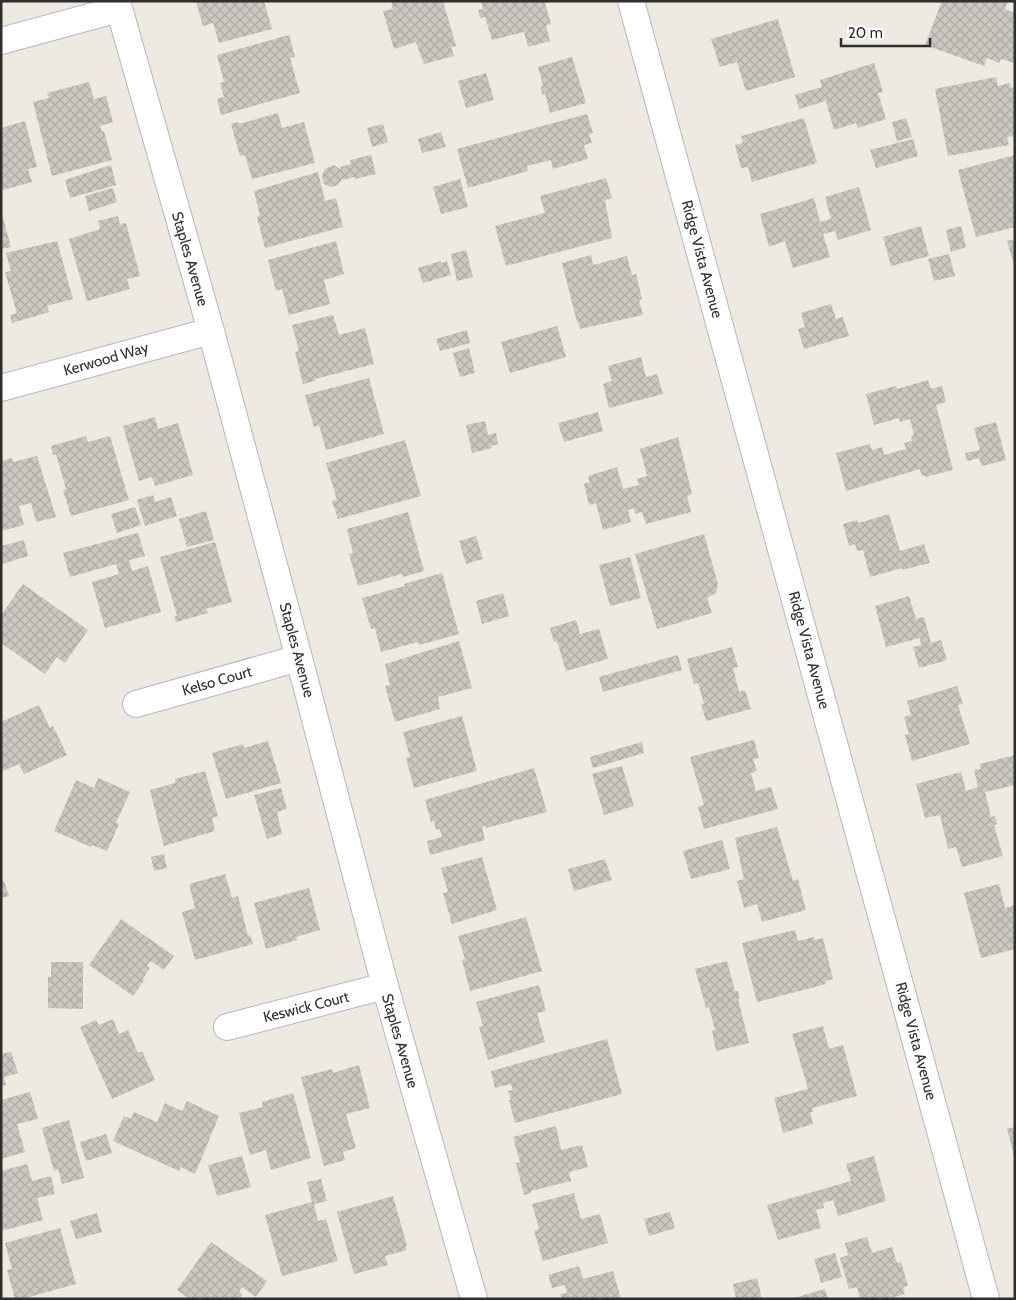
<svg xmlns="http://www.w3.org/2000/svg" width="1016" height="1300" viewBox="0 0 1016 1300" font-family="Cabin,sans-serif">
<defs>
<pattern id="building-cross-hatch" width="8" height="8" patternUnits="userSpaceOnUse" patternTransform="scale(1.25)"><rect width="8" height="8" fill="#cac7bf"/><path d="M0 0l8 8M0 8l8-8" fill="none" stroke="#aeaba4"/></pattern>
</defs>
<rect width="100%" height="100%" fill="#eee9e1"/>
<path fill="url(#building-cross-hatch)" d="M196 1H264L272 29 219 43 213 23 203 26Z
M391 1H443L456 46 451 47 454 56 424 64 416 42 394 49 383 11 393 9Z
M481 1H548L545 3 551 24 546 25 550 41 528 47 524 32 492 40 485 17 480 18 478 10 483 9Z
M942 1H1008L1005 9 1015 13 1014 63 1001 59 999 63 987 58 984 66 925 45Z
M778 19 795 77 746 91 737 62 720 67 711 39Z
M289 35 295 57 290 58 300 93 221 115 217 99 224 97 220 83 224 82 217 55Z
M572 57 586 103 550 113 545 94H542L541 87 543 86 538 67Z
M874 63 883 92 878 93 886 119 858 128 856 123 834 130 826 101 799 109 795 95 822 87 820 80Z
M486 73 494 100 466 108 458 81Z
M996 77 998 86 1010 83 1011 88 1015 87V136L1007 137 1009 145 948 156 935 89Z
M89 82 94 99 106 96 113 122 100 126 102 132 104 131 112 160 52 176 33 102 49 98 47 93Z
M278 113 282 128 304 122 315 163 252 179 245 155 240 156 231 124 238 122 239 124Z
M587 114 593 133 589 134 592 143 584 145 588 159 553 169 551 160 527 166 528 171 468 188 457 149Z
M804 118 817 163 752 182 748 167 741 168 735 145 743 143 741 136Z
M906 118 912 137 897 141 892 122Z
M25 121 37 167 28 169 32 182 3 190 1 185V128Z
M383 124 388 142 372 147 367 128Z
M441 132 446 147 422 153 418 139Z
M913 139 918 156 876 168 870 150Z
M371 155 376 174 355 179 354 177 343 180V178L338 185 331 187 324 184 322 176 325 169 334 165 341 170 340 167 351 164 350 160Z
M1015 155V227L976 237 958 170Z
M111 165 116 185 70 198 65 180Z
M318 172 325 201 336 198 343 227 265 248 257 217 260 216 254 191Z
M606 178 612 198 605 200 612 238 506 266 495 226 545 213 540 196Z
M460 179 468 207 441 214 433 187Z
M859 187 871 230 838 240 835 231 823 234 830 257 793 268 785 241 769 247 760 214 814 198 820 222 831 219 825 197Z
M113 188 117 202 89 211 85 196Z
M118 216 120 224 126 223 140 276 127 279 130 289 87 301 69 239 100 229 98 221Z
M3 217 11 247 1 249V218Z
M921 226 929 256 891 266 883 237Z
M961 226 966 247 951 252 946 230Z
M1015 239V265H1014L1007 241Z
M57 241 73 299 47 306 49 312 12 323 10 315 17 313 5 272 11 271 6 253Z
M336 241 344 274 324 280 330 304 289 315 282 289 276 291 268 260Z
M466 250 473 277 457 281 451 254Z
M949 254 955 276 934 281 928 259Z
M591 255 593 265 627 256 632 275 636 274 642 299 639 300 643 315 580 329 578 321 577 322 562 263Z
M441 261V263L447 261 451 275 423 283 418 268Z
M831 304 836 319 843 317 849 336 804 349 798 329 805 327 801 313Z
M333 315 339 335 365 328 374 364 315 379V381L303 384 295 352 299 351 292 325Z
M557 326 566 357 510 373 501 342Z
M467 330 470 343 440 351 436 339Z
M469 348 475 373 460 377 453 353Z
M641 357 646 377 657 374 663 394 609 408 603 384 612 381 608 366Z
M369 378 384 434 326 450 319 425 314 427 305 395Z
M928 380 931 389 942 386 946 402 936 405 953 470 925 477V475L922 476 920 469 846 491 836 453 870 444 872 450 882 447 884 455 906 449 904 443 912 441 911 436 914 435 910 419 900 422 899 418 874 425 866 394 896 386 897 389Z
M598 412 603 431 564 442 558 423Z
M155 417 158 429 178 423 193 475 155 486 152 477 139 481 123 426Z
M485 421 488 435 496 433 498 444 491 446 492 448 472 453 466 425Z
M996 422 1006 460 982 466 979 458 967 461 965 453 980 450 974 428Z
M86 436 88 442 110 436 129 500 71 516 63 490 66 489 56 454 53 455 51 446Z
M678 437 692 494 687 496 691 512 646 524 642 512 635 514 634 508 628 510 631 522 603 530 596 503 589 505 584 484 590 482 588 476 617 467 623 489 639 485 637 479 647 476 640 449Z
M405 440 421 496 338 519 332 501 337 500 326 463Z
M37 456 56 517 36 522 31 503 19 506 24 525 1 531V461L12 458 13 462Z
M153 495 155 502 171 497 177 516 145 526 137 500Z
M135 507 141 525 117 533 111 514Z
M206 511 214 540 187 547 179 519Z
M408 512 424 571 403 577 402 574 358 586 349 554 353 553 347 529Z
M889 514 900 551 924 544 930 563 902 570V568L870 577 863 550 857 551 855 544 849 546 843 524 857 520 858 523Z
M138 533 145 556 129 560 132 571 148 566 161 612 105 628 92 582 119 574 116 564 70 577 63 553Z
M704 534 718 584 716 593 707 598 712 613 657 629 635 554Z
M476 536 483 559 466 564 459 541Z
M24 540 28 556 2 564 1 546Z
M215 542 232 602 206 609 208 613 176 622 174 617 177 616 160 557Z
M630 557 641 598 610 606 599 565Z
M442 573 459 634 419 645 418 642 381 652 375 628 371 629 362 598 405 586 404 584Z
M23 584 88 630 65 663 57 657 45 674 1 643V615Z
M503 593 509 616 482 624 476 601Z
M909 596 916 619 924 617 931 643 941 640 947 660 919 668 913 647 921 645 920 638 886 647 875 606Z
M576 620 580 634 599 629 608 659 566 671 557 641 554 642 550 628Z
M459 641 472 688 438 697 440 709 395 722 385 686 390 685 385 664Z
M732 647 738 667 733 668 739 692 745 690 751 709 706 721 701 704H704L698 683 694 684 687 659Z
M678 655 682 670 603 692 599 677Z
M957 686 963 704 958 705 970 744 912 761 905 735 909 734 904 717 911 715 907 701Z
M39 705 50 728 53 726 67 755 24 774 19 764 1 772V722Z
M462 716 477 771 414 788 406 758 410 757 403 732Z
M754 740 759 758 753 759 757 771 751 773 756 791 771 787 778 809 704 829 698 807 704 805 690 757Z
M268 741 281 783 226 799 212 753 243 744 244 748Z
M642 742 644 753 593 768 590 757Z
M1015 755V785L985 792 991 817 995 816 997 824 994 825 1003 856 962 867 956 847 948 849 940 815 925 818 916 784 961 772 966 791 978 787 974 770 981 769 980 764Z
M622 766 634 806 604 815 592 774Z
M534 768 547 812 486 828V825L482 827 485 840 430 855 427 841 442 837 440 829 436 830 434 821 431 822 425 800Z
M205 771 218 816 212 818 215 831 164 846 150 790 175 783V779Z
M98 778 130 792 116 823 119 824 107 851 92 845 91 847 54 831 76 780 94 788Z
M281 788 287 809 277 812 282 834 267 839 254 795Z
M777 827 793 881 798 879 806 910 762 922 757 904 744 908 737 881 744 879 735 838Z
M722 840 730 869 691 879 683 851Z
M164 854 167 868 154 871 151 857Z
M482 857 497 910 452 924 443 893 448 892 441 868Z
M605 859 612 880 574 891 568 869Z
M225 874 232 898 238 896 248 936 250 935 253 944 195 960 182 912 195 908 189 884Z
M4 881 9 896 1 898V882Z
M999 884 1005 908 1015 905V949L981 958 964 893Z
M309 888 320 930 296 937 297 940 266 949 254 903Z
M526 917 542 971 470 991 462 960 465 959 458 936Z
M121 919 174 956 164 970 151 961 147 966 150 968 143 978 145 979 133 996 89 965Z
M795 930 798 941 814 937 815 940 823 938 833 979 826 981V984L757 1002 742 943Z
M727 961 735 991H738L740 998 738 999 749 1043 716 1051 712 1031 715 1030 709 1007 706 1008 695 969Z
M51 962H83V1009L48 1008V977H51Z
M539 985 546 1011 537 1013 545 1042 488 1060 479 1027 483 1026 476 1002Z
M113 1019 119 1034 128 1030 138 1053 142 1051 155 1080 112 1099 80 1027 96 1020 99 1025Z
M823 1026 829 1049 843 1045 857 1096 812 1108 813 1112H810L813 1124 783 1133 774 1098 808 1089 792 1034Z
M607 1039 622 1094 515 1123 509 1100H511L508 1091 513 1090 511 1084 495 1088 491 1071Z
M11 1052 18 1073 4 1077 6 1085 1 1086V1054Z
M359 1065 370 1108 346 1114 356 1148 343 1152 345 1160 324 1166 301 1077 332 1069 333 1073Z
M30 1092 38 1119 17 1124 25 1152 1 1159V1100Z
M293 1093 311 1158 271 1170 266 1150 250 1155 239 1113 263 1107 262 1102Z
M187 1101 219 1116 195 1174 181 1167 179 1171 113 1141 124 1116 131 1119 134 1112 157 1122 165 1103 182 1111Z
M69 1120 84 1178 62 1184 58 1169 54 1171 42 1128Z
M556 1126 561 1150 582 1145 588 1167 569 1172 571 1181 531 1191V1193L524 1195 516 1163 520 1162 513 1137Z
M1015 1127V1156H1014L1007 1129Z
M106 1134 112 1153 86 1161 80 1142Z
M242 1156 251 1187 217 1196 208 1165Z
M874 1156 886 1201 838 1216 833 1200 823 1203 824 1208 816 1210 821 1228 778 1240 767 1205 851 1181 846 1164Z
M27 1164 32 1181 51 1176 55 1194 37 1198 43 1220 1 1231V1171Z
M321 1179 327 1201 314 1204 318 1221 326 1219 338 1261 282 1276 265 1215 312 1202 307 1182Z
M574 1193 581 1219 600 1214 608 1243 543 1261 534 1231 539 1229 532 1204Z
M393 1196 407 1246H405L407 1250 385 1256 388 1265 354 1274 337 1212Z
M670 1212 675 1228 649 1236 644 1219Z
M97 1213 102 1232 76 1239 70 1221Z
M60 1228 76 1284 22 1299H15L7 1270 12 1269 5 1243Z
M867 1237 872 1253 892 1247 897 1263 901 1262 908 1286 903 1287 905 1294 888 1299H860L857 1287 849 1289 840 1258 848 1255 845 1243Z
M211 1242 267 1281 256 1297 242 1287 239 1292 243 1294 240 1299H190L177 1290Z
M835 1253 842 1277 821 1283 814 1259Z
M579 1266 583 1279 613 1271 621 1299H562L560 1294 567 1293 565 1285 552 1288 548 1275Z
M757 1278 762 1299H736L733 1284Z
M825 1289 828 1299H794V1298Z"/>
<g fill="none" stroke-linecap="round" stroke-linejoin="round">
<defs>
<path id="street" d="M117 1 211 331 299 658 385 986 474 1299
M631 1 986 1299
M1 41 119 9
M1 388 211 331
M136 704 299 658
M227 1027 385 986"/>
</defs>
<use href="#street" stroke="#b4b6c0" stroke-width="28"/>
<use href="#street" stroke="#fff" stroke-width="26"/>
</g>
<g text-anchor="middle" dominant-baseline="central" stroke-width="4.5" stroke-linejoin="round" paint-order="stroke">
<g font-size="15" fill="#2e2e2e" stroke="#fff">
<text transform="translate(190 259) rotate(74)">Staples Avenue</text>
<text transform="translate(702 259) rotate(75)">Ridge Vista Avenue</text>
<text transform="translate(106 359) rotate(-16)">Kerwood Way</text>
<text transform="translate(297 650) rotate(75)">Staples Avenue</text>
<text transform="translate(809 650) rotate(75)">Ridge Vista Avenue</text>
<text transform="translate(217 681) rotate(-16)">Kelso Court</text>
<text transform="translate(306 1007) rotate(-14)">Keswick Court</text>
<text transform="translate(400 1041) rotate(74)">Staples Avenue</text>
<text transform="translate(916 1041) rotate(75)">Ridge Vista Avenue</text>
</g>
</g>
<rect width="1016" height="1300" fill="none" stroke="#2e2e2e" stroke-width="5"/>
<path d="M841 38v8h89v-8" fill="none" stroke="#2e2e2e" stroke-width="2.5"/>
<text x="848" y="38" font-size="15" fill="#2e2e2e" stroke="#ffffff" stroke-width="4" paint-order="stroke">20 m</text>
</svg>
